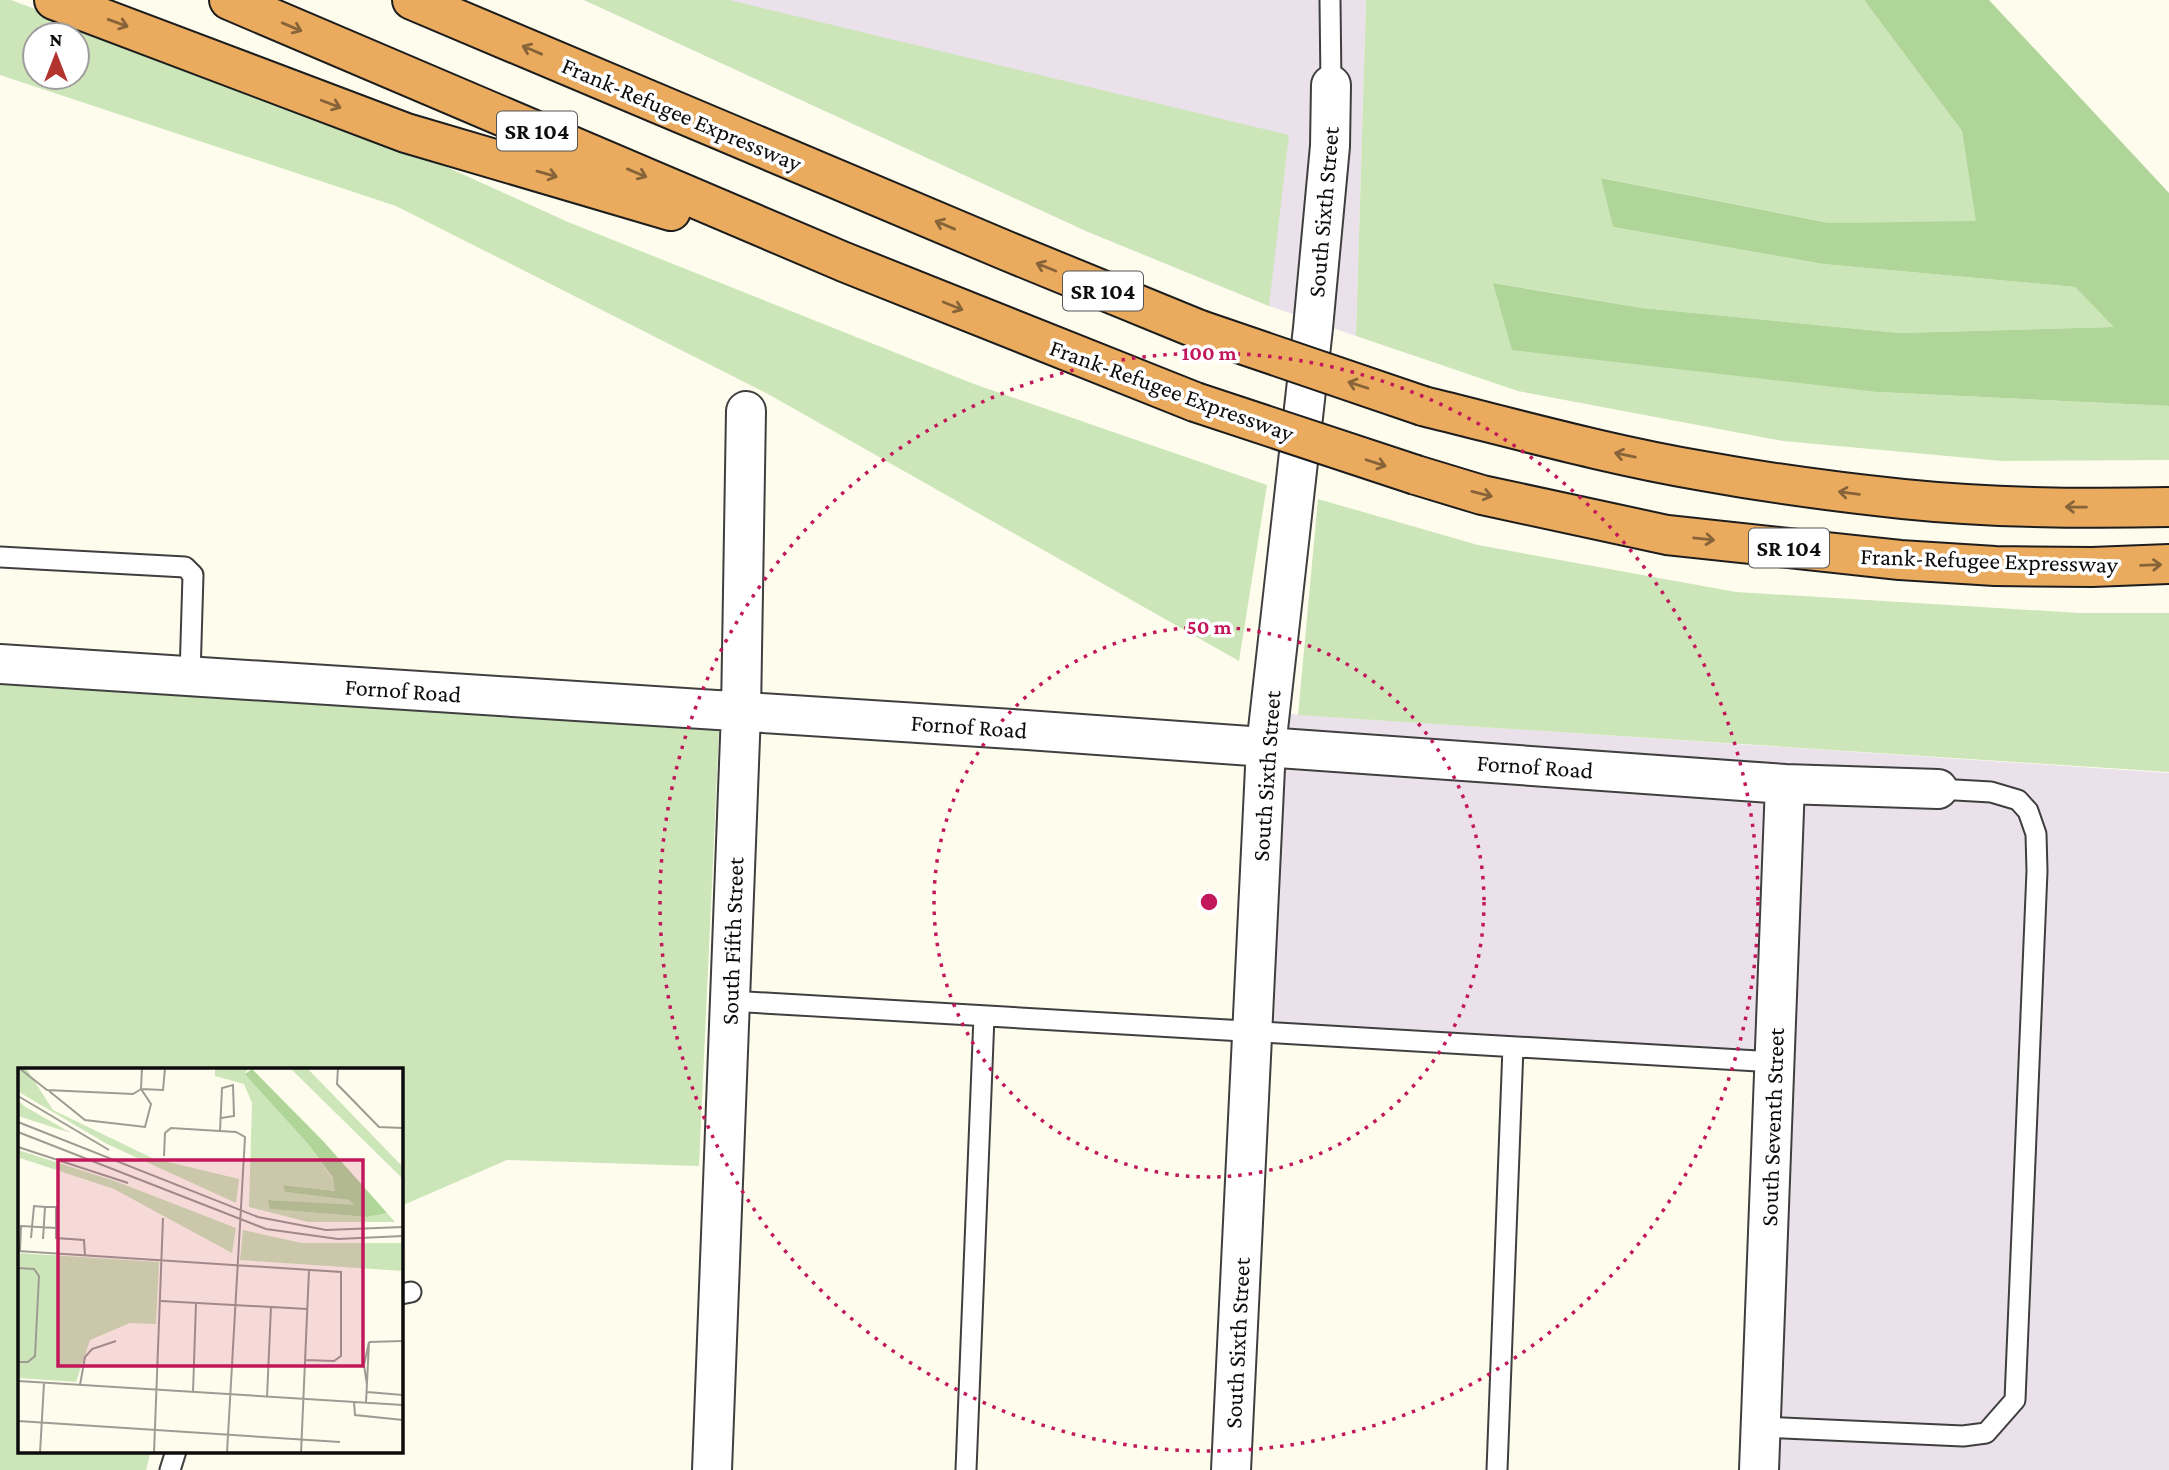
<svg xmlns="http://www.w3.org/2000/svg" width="2169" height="1470" viewBox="0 0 2169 1470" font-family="'Crimson Pro',serif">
<rect width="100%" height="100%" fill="#fefced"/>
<path fill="#eae1eb" d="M584 0H1366L1356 336 1269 306 1086 231Z
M1259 712 2169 773V1470H1761L1780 1062 1243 1035Z"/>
<path fill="#cce6b9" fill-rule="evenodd" d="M0 0H11L405 148 568 222 974 384 1267 485 1239 661 768 394 396 206 0 75ZM35 35H77V77H35Z
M584 0H729L1289 135 1269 306 1086 231Z
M1366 0H1864L1962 131 1977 222 1829 223 1602 178 1613 227 1823 264 2075 287 2115 327 1900 333 1642 308 1494 283 1878 392 2169 406V460L2002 461 1783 441 1518 391 1356 336Z
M1318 499 1478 545 1736 592 2079 613H2169V772L1298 715Z
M0 683 719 730 699 1166 507 1160 401 1206V1069H19V1451H151L146 1470H0Z"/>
<path fill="#afd599" d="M1864 0H1989L2169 193V406L1878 392 1512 350 1493 283 1642 308 1900 333 2114 327 2075 287 1823 264 1613 227 1601 178 1829 223 1976 221 1962 131Z"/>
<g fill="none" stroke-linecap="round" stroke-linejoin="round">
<defs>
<path id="service" d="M1330 0 1331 85
M0 557 185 567 193 575 190 676
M730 1001 1775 1062
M401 1294 411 1292
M1761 1427 1963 1436 1986 1433 2015 1400 2037 871 2036 834 2028 811 2018 800 1991 792 1938 789
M170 1470 176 1451
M966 1470 984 1016
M1497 1470 1513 1047"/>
<path id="minor" d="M0 664 1012 729 1785 784 1938 789
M712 1470 741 712 746 411
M1231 1470 1266 747 1313 328 1330 146 1331 85
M1759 1470 1785 784"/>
<path id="motorway" d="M54 0 406 133 671 211
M229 0 844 262 1195 402
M412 0 1007 251 1200 330
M1423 406C1516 429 1609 455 1703 471 1769 483 1836 492 1903 499 1991 508 2081 509 2169 507
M1416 475 1482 495 1667 535 1900 560 1995 566 2092 567 2169 564"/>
</defs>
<use href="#service" stroke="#3f3f3f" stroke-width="23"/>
<use href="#minor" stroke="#3f3f3f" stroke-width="42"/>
<use href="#motorway" stroke="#1d1d1d" stroke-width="42"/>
<use href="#service" stroke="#fff" stroke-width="19"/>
<use href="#minor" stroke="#fff" stroke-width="38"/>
<use href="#motorway" stroke="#eaab5e" stroke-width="38"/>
<defs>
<path id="motorway-bridge" d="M1200 330 1423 406
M1195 402 1416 475"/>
</defs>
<use href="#motorway-bridge" stroke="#1d1d1d" stroke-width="42" stroke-linecap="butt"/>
<use href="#motorway-bridge" stroke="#eaab5e" stroke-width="38"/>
</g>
<defs><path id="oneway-shaft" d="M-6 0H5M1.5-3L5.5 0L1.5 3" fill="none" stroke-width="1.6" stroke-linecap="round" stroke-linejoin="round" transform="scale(1.75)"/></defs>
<g stroke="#866339">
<use href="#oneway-shaft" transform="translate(118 23) rotate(20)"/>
<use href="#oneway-shaft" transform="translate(292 27) rotate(23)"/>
<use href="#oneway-shaft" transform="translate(532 50) rotate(-157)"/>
<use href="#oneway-shaft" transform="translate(331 104) rotate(21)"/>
<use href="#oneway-shaft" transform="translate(637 173) rotate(23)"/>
<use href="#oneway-shaft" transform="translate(547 174) rotate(16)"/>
<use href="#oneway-shaft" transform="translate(945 225) rotate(-157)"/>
<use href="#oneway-shaft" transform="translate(1046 267) rotate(-158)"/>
<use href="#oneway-shaft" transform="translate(953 306) rotate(22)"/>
<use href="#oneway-shaft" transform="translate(1358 385) rotate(-162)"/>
<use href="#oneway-shaft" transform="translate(1625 455) rotate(-168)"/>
<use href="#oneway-shaft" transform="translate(1376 463) rotate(18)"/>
<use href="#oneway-shaft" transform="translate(1849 493) rotate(-173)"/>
<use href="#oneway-shaft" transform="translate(1482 494) rotate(14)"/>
<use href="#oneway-shaft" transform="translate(2076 507) rotate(-179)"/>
<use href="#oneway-shaft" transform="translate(1704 539) rotate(6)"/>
<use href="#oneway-shaft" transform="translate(2151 565) rotate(-2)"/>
</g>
<g fill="none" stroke="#c2185b" stroke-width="3.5" stroke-dasharray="3.5 7">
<circle cx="1209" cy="902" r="275"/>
<circle cx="1209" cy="902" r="549"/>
</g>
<g text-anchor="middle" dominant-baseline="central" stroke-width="7" stroke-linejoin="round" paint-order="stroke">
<g fill="#fff" stroke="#555" stroke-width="2">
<rect x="497" y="111.5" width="80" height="39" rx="5"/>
<rect x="1063" y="271.5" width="80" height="39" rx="5"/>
<rect x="1749" y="528.5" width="80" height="39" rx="5"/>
</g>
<g font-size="23" font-weight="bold" fill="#0c0c0c">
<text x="537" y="131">SR 104</text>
<text x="1103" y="291">SR 104</text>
<text x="1789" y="548">SR 104</text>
</g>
<g font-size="24" fill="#0c0c0c" stroke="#fff">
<text transform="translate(682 114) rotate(23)">Frank-Refugee Expressway</text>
<text transform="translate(1323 212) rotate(-85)">South Sixth Street</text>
<text transform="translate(1172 390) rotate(20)">Frank-Refugee Expressway</text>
<text transform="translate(1989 560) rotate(2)">Frank-Refugee Expressway</text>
<text transform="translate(403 690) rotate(4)">Fornof Road</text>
<text transform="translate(969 726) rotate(4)">Fornof Road</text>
<text transform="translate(1535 766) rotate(4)">Fornof Road</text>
<text transform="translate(1266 776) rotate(-86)">South Sixth Street</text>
<text transform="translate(732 941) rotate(-88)">South Fifth Street</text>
<text transform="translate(1772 1127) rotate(-88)">South Seventh Street</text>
<text transform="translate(1237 1343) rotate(-87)">South Sixth Street</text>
</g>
</g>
<g transform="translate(18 1068)">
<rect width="385" height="385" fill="#fefced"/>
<path d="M8 0 35 42 134 90 221 111 218 135 89 76 1 24 0 1ZM197 0H231L227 5 290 76 315 111 318 123 266 117 267 124 331 132 337 138 250 132 253 141 349 149 369 145 377 154H290L231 139 234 35 226 16 197 8ZM273 1H290L385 99V111ZM0 32 6 38 53 65 0 48ZM0 82 97 113 218 160 214 185 96 121 2 90ZM225 162 284 175H385V203L222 192ZM0 185 141 194 138 256 112 255 72 272 58 314 0 310Z" fill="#cce6b9"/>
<path d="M234 1 306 74 369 145 349 149 252 141 250 132 336 137 331 132 267 124 265 117 317 123 315 110 290 76 227 6Z" fill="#afd599"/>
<path fill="none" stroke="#9d9c93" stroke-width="2" d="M1 0 29 22 115 26 123 21 124 0M320 0 319 16 361 59 385 60M123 21 145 22 147 0M31 23 67 52 127 59 133 36 123 21M0 28 91 82M0 54 240 149 308 162 385 159M202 63 204 20 215 17 216 48 203 50M0 64 248 161 320 171 385 168M0 79 110 115M146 88 147 65 153 60 218 64 227 69 209 385M27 139H38V160M13 170 16 138 27 139 25 171M0 183 323 204V288L316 293 287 292M2 183 3 158 38 160V170L66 172 67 187M0 200 16 201 21 208 17 288 10 294H0M143 233 289 241M351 274 385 273M0 313 385 337M62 317 67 289 74 281 98 273M349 317 346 297 351 274M175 324 178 235M349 324 385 327M249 329 253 239M336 334 337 347 385 352M348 335 351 274M0 353 322 374M22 385 26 315M136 385 145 150M283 385 291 202"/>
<path fill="#c2185b" fill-opacity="0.15" stroke="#c2185b" stroke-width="3.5" d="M40 92H345V298H40Z"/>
<rect width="385" height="385" fill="none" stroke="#0c0c0c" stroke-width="3.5"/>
</g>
<circle cx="1209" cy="902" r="10" fill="#c2185b" stroke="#fff" stroke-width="3.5"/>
<g font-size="21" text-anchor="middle" font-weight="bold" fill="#c2185b" stroke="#fff" stroke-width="7" stroke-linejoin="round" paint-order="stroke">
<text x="1209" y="360">100 m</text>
<text x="1209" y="634">50 m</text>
</g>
<g transform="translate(56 56)"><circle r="33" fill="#ffffff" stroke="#9e9e9e" stroke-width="2"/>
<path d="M0-5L12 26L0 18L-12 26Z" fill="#b3342e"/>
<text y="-10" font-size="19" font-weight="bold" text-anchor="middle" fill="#0c0c0c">N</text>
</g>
</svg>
